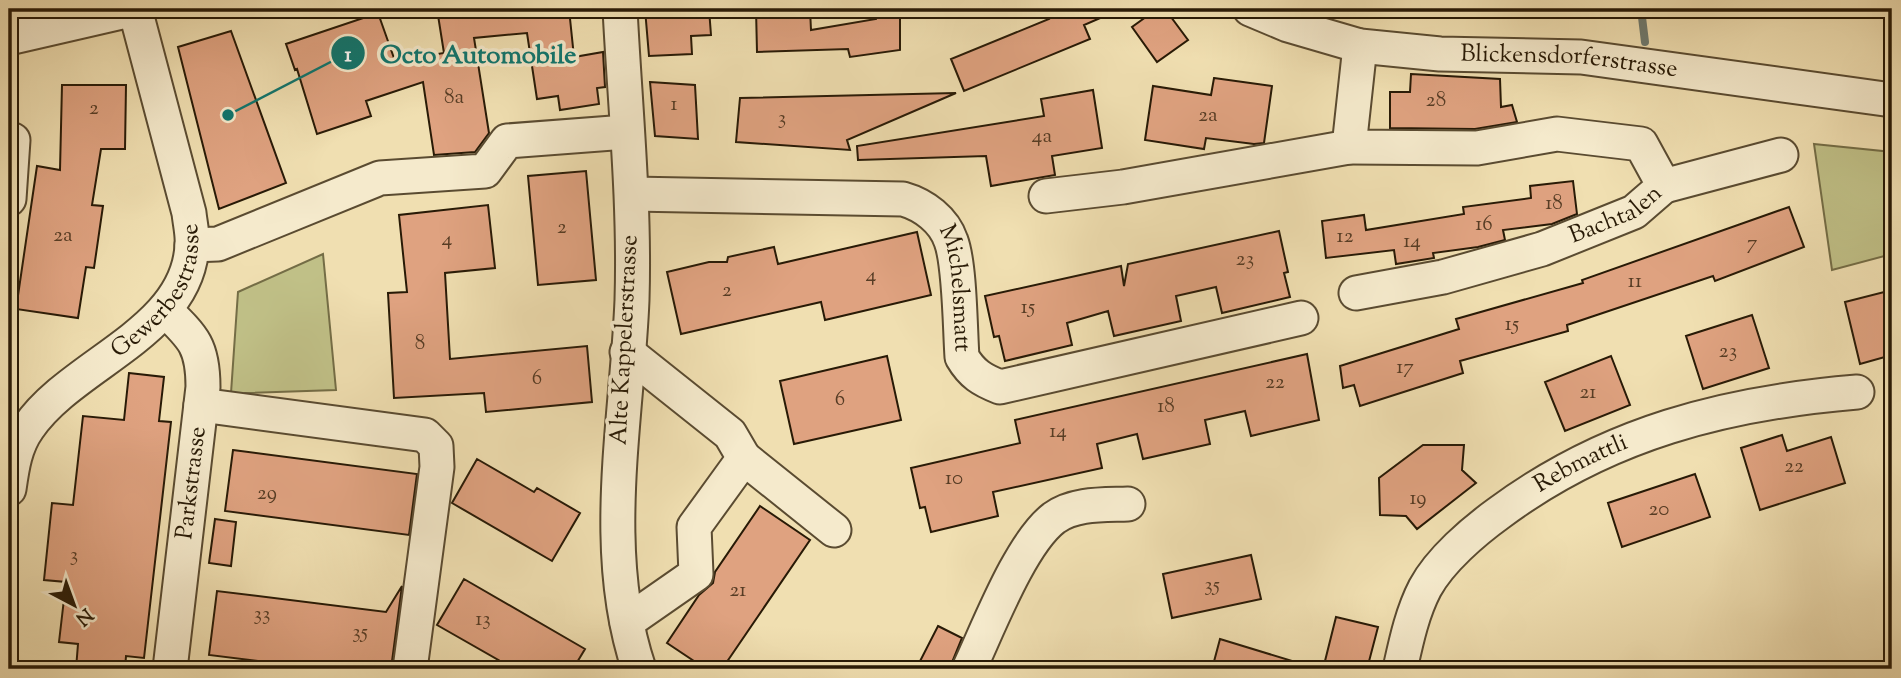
<svg xmlns="http://www.w3.org/2000/svg" width="1901" height="678" viewBox="0 0 1901 678" font-family="'Sorts Mill Goudy',serif">
<rect width="100%" height="100%" fill="#f0dfb1"/>
<filter id="stains"><feTurbulence type="fractalNoise" baseFrequency=".00286" numOctaves="4"/><feColorMatrix values="0 0 0 0 .2 0 0 0 0 .09 0 0 0 0 .02 0 0 0 .5 -.17"/></filter>
<radialGradient id="worn" r=".72"><stop offset=".6" stop-color="#630" stop-opacity="0"/><stop offset="1" stop-color="#630" stop-opacity=".3"/></radialGradient>
<path fill="#c0c087" stroke="#746d46" stroke-width="2" d="M1814 144 1892 152V254L1832 270Z
M323 254 336 390 245 393 239 399 231 393 238 292Z"/>
<g fill="none" stroke-linecap="round" stroke-linejoin="round">
<path stroke="#6e7a6f" stroke-width="8" d="M1641 9 1645 42"/>
</g>
<path fill="#dfa280" stroke="#281a06" stroke-width="2" d="M437 9H569L574 57 603 52 605 87 597 88 599 104 560 110 558 96 537 99 527 33 474 38 489 133 475 152 434 155 423 82 366 101 371 116 317 134 297 69 295 70 286 44 378 13 395 61 444 53Z
M645 9H709L711 35 691 36 692 54 649 56Z
M756 9H810L811 30 876 19V9H900V50L850 57 848 49 757 52Z
M1045 9H1121L1084 25 1090 39 964 91 951 59 1049 19Z
M1157 9H1165L1188 40 1157 62 1132 27Z
M231 31 286 183 219 209 178 47Z
M1411 74 1500 79 1501 107 1512 105 1517 122 1475 129 1390 128V92H1410Z
M1214 78 1272 86 1264 143 1254 144 1206 138 1204 149 1145 140 1153 86 1211 95Z
M650 82 695 85 698 139 655 136Z
M62 85H126L125 149H101L92 205 103 206 94 268 86 267 78 318 16 309 37 166 60 170Z
M1093 90 1102 148 1052 156 1055 175 991 186 986 156 858 160 857 146 1044 116 1041 99Z
M956 93 847 140 850 150 736 142 740 98Z
M586 171 596 280 538 285 528 176Z
M1573 181 1577 214 1552 224 1503 230 1505 240 1478 247 1433 253 1434 258 1396 264 1394 250 1326 258 1322 221 1364 215 1366 230 1464 214 1463 207 1531 198 1530 186Z
M488 205 495 268 445 273 450 359 587 346 592 402 486 412 484 393 394 398 388 293 407 292 399 215Z
M1789 207 1804 247 1715 281 1713 276 1567 325 1568 331 1460 361 1463 373 1360 406 1354 385 1343 388 1340 366 1459 329 1456 319 1583 283 1582 280Z
M1279 231 1288 272 1284 273 1290 297 1222 313 1216 287 1176 296 1181 321 1114 336 1108 311 1067 323 1072 345 1005 361 999 336 994 337 985 296 1121 266 1124 286 1128 264Z
M917 232 931 295 825 320 821 302 681 334 667 272 709 262H727L728 257 774 247 778 264Z
M1892 290V355L1860 364 1845 302Z
M1752 315 1769 368 1703 389 1686 336Z
M1307 354 1319 420 1251 436 1245 411 1205 420 1210 444 1143 459 1137 434 1097 444 1102 468 993 492 998 516 931 532 925 507 920 508 911 468 1020 443 1015 420Z
M887 356 901 420 794 444 780 381Z
M1611 356 1630 405 1565 431 1545 382Z
M129 373 164 377 159 421 171 422 144 658 126 656 125 669H76L78 644 59 642 66 582 44 580 52 503 73 505 83 416 124 420Z
M1782 435 1787 451 1831 437 1845 483 1760 510 1741 448Z
M1423 445H1464L1462 470 1476 483 1417 529 1406 516 1380 515 1379 478Z
M233 450 417 474 409 535 225 511Z
M477 459 534 492 537 488 580 513 552 561 452 503Z
M1695 474 1710 517 1622 547 1608 503Z
M760 506 810 540 722 669H706L667 643 699 595 713 583 715 572Z
M215 519 236 522 231 566 209 563Z
M1251 555 1261 599 1172 618 1163 574Z
M464 579 585 649 573 669H514L437 625Z
M402 586 391 669H322L209 655 217 591 386 612Z
M1336 617 1378 627 1367 669H1323Z
M938 626 962 638 951 665 949 669H916Z
M1220 639 1302 664V669H1212Z"/>
<g fill="none" stroke-linecap="round" stroke-linejoin="round">
<defs>
<g id="minor">
<path d="M620 9C625 106 635 203 632 300 627 421 599 551 639 669"/>
<path id="s1" d="M1250 9 1288 25 1360 46 1440 54 1581 57 1892 100"/>
<path d="M9 38 135 9"/>
<path d="M1664 186 1781 155"/>
<path id="s2" d="M632 194 903 199C924 205 944 220 951 241 960 265 960 329 962 357 972 374 982 380 1000 387L1301 318"/>
<path d="M1046 196 1123 187 1349 147"/>
<path d="M9 199 13 140"/>
<path d="M192 245 218 244 380 178 485 171 507 141 626 132"/>
<path id="s3" d="M1356 293 1443 277 1542 249 1634 212 1664 186 1641 144 1557 134 1477 148 1349 147 1360 46"/>
<path d="M166 311C194 338 203 347 203 387L170 669"/>
<path d="M201 405 425 435 436 446 437 467 410 669"/>
<path d="M744 458 834 530"/>
<path id="s4" d="M9 489C12 468 15 446 28 428 72 363 188 333 192 245 193 235 190 223 189 213L135 9"/>
<path d="M627 622 696 574 694 527 744 458 730 434 627 352"/>
<path d="M969 669C988 629 1020 544 1054 518 1075 503 1104 505 1128 504"/>
<path id="s5" d="M1400 669C1406 642 1412 613 1425 588 1440 560 1474 531 1499 513 1607 433 1725 403 1857 392"/>
</g>
</defs>
<use href="#minor" stroke="#5a4b31" stroke-width="37"/>
<use href="#minor" stroke="#f5eacc" stroke-width="33"/>
</g>
<g text-anchor="middle" dominant-baseline="central" stroke-width="7" stroke-linejoin="round" paint-order="stroke">
<g font-size="21" fill="#563c24">
<text x="454" y="98">8a</text>
<text x="1436" y="101">28</text>
<text x="674" y="105">1</text>
<text x="94" y="109">2</text>
<text x="1208" y="116">2a</text>
<text x="782" y="119">3</text>
<text x="1042" y="137">4a</text>
<text x="1554" y="204">18</text>
<text x="1484" y="225">16</text>
<text x="562" y="228">2</text>
<text x="63" y="236">2a</text>
<text x="1345" y="237">12</text>
<text x="447" y="240">4</text>
<text x="1412" y="242">14</text>
<text x="1752" y="244">7</text>
<text x="1245" y="260">23</text>
<text x="871" y="276">4</text>
<text x="1635" y="282">11</text>
<text x="727" y="291">2</text>
<text x="1028" y="308">15</text>
<text x="1512" y="325">15</text>
<text x="420" y="344">8</text>
<text x="1728" y="352">23</text>
<text x="1405" y="368">17</text>
<text x="537" y="379">6</text>
<text x="1275" y="383">22</text>
<text x="1588" y="393">21</text>
<text x="840" y="400">6</text>
<text x="1166" y="407">18</text>
<text x="1058" y="432">14</text>
<text x="1794" y="467">22</text>
<text x="954" y="479">10</text>
<text x="267" y="494">29</text>
<text x="1418" y="499">19</text>
<text x="1659" y="510">20</text>
<text x="74" y="556">3</text>
<text x="1212" y="586">35</text>
<text x="738" y="591">21</text>
<text x="262" y="615">33</text>
<text x="483" y="620">13</text>
<text x="360" y="633">35</text>
</g>
<g font-size="24" fill="#281a06" stroke="#f5eacc">
<text stroke="none"><textPath href="#s1" startOffset="326">Blickensdorferstrasse</textPath></text>
<text stroke="none"><textPath href="#s3" startOffset="273">Bachtalen</textPath></text>
<text stroke="none"><textPath href="#s4" startOffset="259">Gewerbestrasse</textPath></text>
<text stroke="none"><textPath href="#s2" startOffset="385">Michelsmatt</textPath></text>
<text transform="translate(625 340) rotate(-87)">Alte Kappelerstrasse</text>
<text stroke="none"><textPath href="#s5" startOffset="287">Rebmattli</textPath></text>
<text transform="translate(192 483) rotate(-83)">Parkstrasse</text>
</g>
</g>
<path fill="none" stroke="#0f766e" stroke-width="2.5" d="M228 115L348 53"/>
<g fill="#0f766e" stroke="#f5eacc" stroke-width="2.5">
<circle cx="228" cy="115" r="7"/>
<circle cx="348" cy="53" r="18"/>
</g>
<g font-size="21" text-anchor="middle" font-weight="bold" fill="#fff">
<text x="348" y="61">1</text>
</g>
<g font-size="26" text-anchor="middle" font-weight="bold" fill="#0f766e" stroke="#f5eacc" stroke-width="7" stroke-linejoin="round" paint-order="stroke">
<text x="478" y="63">Octo Automobile</text>
</g>
<rect width="1901" height="678" fill="none" stroke="#f0dfb1" stroke-width="35"/>
<rect x="10" y="10" width="1880" height="657" fill="none" stroke="#281a06" stroke-width="3.5"/>
<rect x="18" y="18" width="1866" height="643" fill="none" stroke="#281a06" stroke-width="2"/>
<g transform="translate(74 605) rotate(139)" stroke="#f5eacc" stroke-width="5" paint-order="stroke">
<path d="M0-5L12 26L0 18L-12 26Z" fill="#281a06"/>
<text y="-10" font-size="19" font-weight="bold" text-anchor="middle" fill="#281a06">N</text>
</g>
<rect width="100%" height="100%" filter="url(#stains)"/>
<rect width="100%" height="100%" fill="url(#worn)"/>
</svg>
